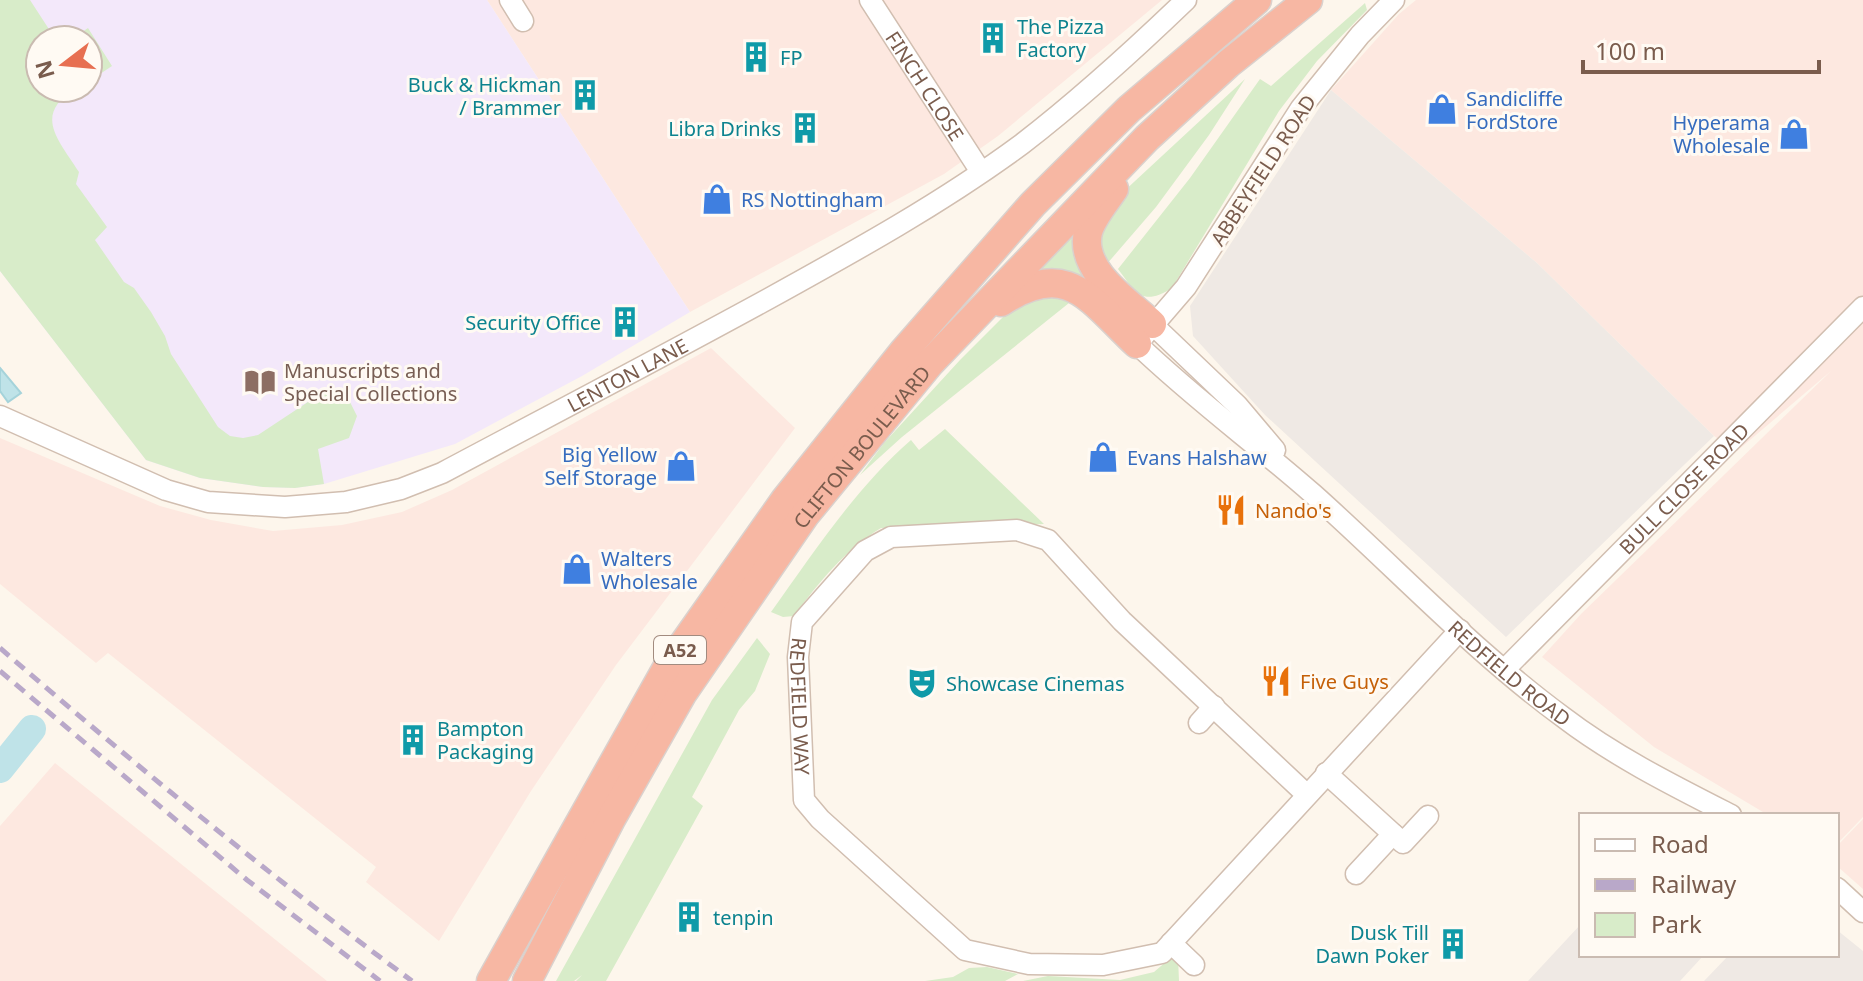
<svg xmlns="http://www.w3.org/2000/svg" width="1863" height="981" viewBox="0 0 1863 981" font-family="'Noto Sans',sans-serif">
<rect width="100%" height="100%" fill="#fdf6ec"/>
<path fill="#fde8e0" d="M487 0H1162L998 136 944 174 690 312Z
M1416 0H1863V817L1837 844V815H1768L1654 747 1542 657 1581 614 1831 371 1737 451 1714 436 1537 263 1331 90 1399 14Z
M711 348 795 428 616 665 531 791 439 941 366 882 376 867 108 653 96 663 0 584V438L160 506 211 520 273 531 342 525 402 512 452 490Z
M55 763 327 981H0V826Z
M1863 819V889L1837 866V846Z"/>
<path fill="#efe9e4" d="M1331 90 1537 263 1714 436 1506 637 1265 415 1193 336 1190 306Z
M1581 924V955H1704L1680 981H1528Z
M1837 930 1863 951V981H1704L1729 955H1837Z"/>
<path fill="#f3e8fa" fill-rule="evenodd" d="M0 0H487L690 312 582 376 455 444 324 484 295 488 263 487 200 478 146 460 0 271ZM40 40H88V88H40Z"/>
<path fill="#d8ecc9" d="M0 0H30L56 40H40V88H77C32 114 58 139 79 172L76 184 107 227 95 240 124 282 134 288 151 312 165 336 171 354 218 427 230 436 243 438 258 435 323 392 350 402 357 416 349 438 318 449 324 484 295 488 263 487 200 478 146 460 0 271Z
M1365 3 1367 10 1317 61 1279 111 1172 288C1142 307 1136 293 1118 269L1190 178 1260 79 1271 86Z
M88 28 112 66 88 82V40H70Z
M1245 79 1209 135 1156 207 1106 265C1095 246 1096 226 1107 207Z
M1076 227 1091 279 1025 277Z
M1041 295 1074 299 902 437 860 475 884 443 960 360 1005 315 1023 300Z
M945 429 1044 524 881 528C846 549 818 583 794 616L783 617 771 612C814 552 855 489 911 440L919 450Z
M757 638 770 654 755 691 739 710 692 797 703 806 606 981H576L582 975 574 981H556L712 700Z
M1178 957 1179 981H1023L1048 976 1120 980 1154 972 1168 960Z
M987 967 1018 974 1005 981H925L953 977 969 968Z"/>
<path fill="#bfe3e8" stroke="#a5d3da" stroke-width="2" d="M0 368 21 393 8 402 0 391Z
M16 733 28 743 0 775V756Z"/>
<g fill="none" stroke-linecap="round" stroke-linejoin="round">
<path stroke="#bfe3e8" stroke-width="28" d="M0 769 32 729"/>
<defs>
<g id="minor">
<path d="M510 0 523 21"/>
<path id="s1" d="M870 0 981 172"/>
<path id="s2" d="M1394 0 1360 35 1301 108 1186 287 1137 344C1193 398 1255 443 1313 494 1396 568 1473 651 1563 717 1614 756 1674 786 1731 815"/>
<path d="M1152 324 1237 405 1275 450"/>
<path id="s3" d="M0 416 166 490 208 502 285 507 346 502 401 489 442 473C551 415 660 358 768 299 855 251 942 203 1022 144 1079 100 1134 50 1186 0"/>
<path id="s4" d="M1505 669 1863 307"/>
<path d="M1199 723 1214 706"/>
<path d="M1326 773 1403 843 1428 816"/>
<path id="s5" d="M1306 794 1122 621 1048 540 1017 530 891 537 865 551 802 622 798 657 804 800 820 819 965 950 1029 964 1103 965 1162 953 1460 630"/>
<path d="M1356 874 1393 834"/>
<path d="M1837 888 1863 912"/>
<path d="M1171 943 1194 965"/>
</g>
<g id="highway">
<path d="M1114 189C1106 201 1092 217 1088 232 1079 271 1127 301 1152 324"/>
<path d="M1001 302C1068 258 1089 299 1137 344"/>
<path d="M491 981 668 666 785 500 904 351 1033 204 1129 109 1257 0"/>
<path id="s6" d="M527 981 611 819 682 694 805 515 930 363 1147 138 1228 64 1308 0"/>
</g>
</defs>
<use href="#minor" stroke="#d1beb0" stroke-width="23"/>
<use href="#highway" stroke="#dad1cd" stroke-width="31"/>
<use href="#minor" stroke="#fff" stroke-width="20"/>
<use href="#highway" stroke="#f7b7a3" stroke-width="28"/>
<path stroke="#b9a8c9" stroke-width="5" stroke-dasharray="12 8" stroke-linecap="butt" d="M0 648C134 764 270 876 412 981
M0 671 247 880 380 981"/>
</g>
<defs>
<symbol id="building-bare" viewBox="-9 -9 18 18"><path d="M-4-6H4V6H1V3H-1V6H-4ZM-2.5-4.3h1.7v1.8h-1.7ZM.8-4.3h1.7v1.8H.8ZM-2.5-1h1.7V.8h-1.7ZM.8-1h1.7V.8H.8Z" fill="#0f9aa8" stroke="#fffaf3" stroke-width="2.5" paint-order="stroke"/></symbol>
<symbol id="shop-bare" viewBox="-9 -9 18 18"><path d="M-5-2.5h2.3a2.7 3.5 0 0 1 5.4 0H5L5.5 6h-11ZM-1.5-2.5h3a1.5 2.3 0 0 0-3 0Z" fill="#3f7fe0" stroke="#fffaf3" stroke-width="2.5" paint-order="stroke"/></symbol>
<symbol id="library-bare" viewBox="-9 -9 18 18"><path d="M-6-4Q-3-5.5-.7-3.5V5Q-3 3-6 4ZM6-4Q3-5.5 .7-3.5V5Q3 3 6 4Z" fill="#8d6e63" stroke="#fffaf3" stroke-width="2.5" paint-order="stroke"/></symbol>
<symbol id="restaurant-bare" viewBox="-9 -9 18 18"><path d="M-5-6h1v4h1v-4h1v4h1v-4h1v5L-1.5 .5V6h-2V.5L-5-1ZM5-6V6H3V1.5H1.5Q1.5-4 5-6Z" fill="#e8710a" stroke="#fffaf3" stroke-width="2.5" paint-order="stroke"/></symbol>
<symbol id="theatre-bare" viewBox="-9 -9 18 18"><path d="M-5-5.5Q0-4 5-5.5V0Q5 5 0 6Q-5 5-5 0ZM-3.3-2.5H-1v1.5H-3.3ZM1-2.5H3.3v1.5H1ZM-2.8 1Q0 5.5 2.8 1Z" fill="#0f9aa8" stroke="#fffaf3" stroke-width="2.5" paint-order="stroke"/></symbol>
</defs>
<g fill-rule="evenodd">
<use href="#building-bare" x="971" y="16" width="44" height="44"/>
<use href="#building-bare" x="734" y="35" width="44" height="44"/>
<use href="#building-bare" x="563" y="73" width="44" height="44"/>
<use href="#shop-bare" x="1420" y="87" width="44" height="44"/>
<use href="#building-bare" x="783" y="106" width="44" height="44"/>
<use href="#shop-bare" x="1772" y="112" width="44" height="44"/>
<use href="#shop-bare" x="695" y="177" width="44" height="44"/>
<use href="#building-bare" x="603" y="300" width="44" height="44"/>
<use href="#library-bare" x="238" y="360" width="44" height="44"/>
<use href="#shop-bare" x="1081" y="435" width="44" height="44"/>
<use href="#shop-bare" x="659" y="444" width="44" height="44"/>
<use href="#restaurant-bare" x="1209" y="488" width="44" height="44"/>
<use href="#shop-bare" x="555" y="547" width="44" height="44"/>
<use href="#restaurant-bare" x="1254" y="659" width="44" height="44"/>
<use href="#theatre-bare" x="900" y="661" width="44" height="44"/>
<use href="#building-bare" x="391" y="718" width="44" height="44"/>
<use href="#building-bare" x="667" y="895" width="44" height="44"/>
<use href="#building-bare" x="1431" y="922" width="44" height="44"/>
</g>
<g text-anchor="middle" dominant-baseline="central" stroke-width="6" stroke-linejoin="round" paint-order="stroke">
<rect fill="#fffaf3" stroke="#a28b7f" stroke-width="2" x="654" y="636" width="52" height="28" rx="6"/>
<g font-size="18" font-weight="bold" fill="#7a5c4d">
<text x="680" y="650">A52</text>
</g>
<g font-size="20" fill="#0d838f" stroke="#fffaf3" text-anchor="start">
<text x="1017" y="26">The Pizza<tspan x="1017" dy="23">Factory</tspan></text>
<text x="780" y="57">FP</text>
<text x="561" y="84" text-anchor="end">Buck &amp; Hickman<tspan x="561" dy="23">/ Brammer</tspan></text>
<text x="781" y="128" text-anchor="end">Libra Drinks</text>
<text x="601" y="322" text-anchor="end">Security Office</text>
<text x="946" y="683">Showcase Cinemas</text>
<text x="437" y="728">Bampton<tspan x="437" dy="23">Packaging</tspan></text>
<text x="713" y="917">tenpin</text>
<text x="1429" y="932" text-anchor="end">Dusk Till<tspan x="1429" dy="23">Dawn Poker</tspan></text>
</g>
<g font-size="20" fill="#7a5c4d" stroke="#fffaf3">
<text stroke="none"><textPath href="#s1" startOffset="102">FINCH CLOSE</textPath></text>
<text transform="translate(1263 170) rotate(-57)">ABBEYFIELD ROAD</text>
<text stroke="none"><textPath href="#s3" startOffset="674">LENTON LANE</textPath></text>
<text stroke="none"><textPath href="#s6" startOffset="632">CLIFTON BOULEVARD</textPath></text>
<text stroke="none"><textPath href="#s4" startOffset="254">BULL CLOSE ROAD</textPath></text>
<text stroke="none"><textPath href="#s2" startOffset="928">REDFIELD ROAD</textPath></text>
<text stroke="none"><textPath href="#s5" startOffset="730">REDFIELD WAY</textPath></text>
</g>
<g font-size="20" fill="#366cbe" stroke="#fffaf3" text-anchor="start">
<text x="1466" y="98">Sandicliffe<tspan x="1466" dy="23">FordStore</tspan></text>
<text x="1770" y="122" text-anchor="end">Hyperama<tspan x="1770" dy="23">Wholesale</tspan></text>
<text x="741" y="199">RS Nottingham</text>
<text x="657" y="454" text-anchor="end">Big Yellow<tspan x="657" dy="23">Self Storage</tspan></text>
<text x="1127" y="457">Evans Halshaw</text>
<text x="601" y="558">Walters<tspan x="601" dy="23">Wholesale</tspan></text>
</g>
<g font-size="20" fill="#785e54" stroke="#fffaf3" text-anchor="start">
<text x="284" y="370">Manuscripts and<tspan x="284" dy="23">Special Collections</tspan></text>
</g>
<g font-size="20" fill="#c56008" stroke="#fffaf3" text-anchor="start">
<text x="1255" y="510">Nando's</text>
<text x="1300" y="681">Five Guys</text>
</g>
</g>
<rect x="1579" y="813" width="260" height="144" fill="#fffaf3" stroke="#cabbb1" stroke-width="2"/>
<rect x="1595" y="839" width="40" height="12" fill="#ffffff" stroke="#cabbb1" stroke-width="2"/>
<text x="1651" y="853" font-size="24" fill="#7a5c4d">Road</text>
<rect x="1595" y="879" width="40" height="12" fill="#b9a8c9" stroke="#cabbb1" stroke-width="2"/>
<text x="1651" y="893" font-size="24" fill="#7a5c4d">Railway</text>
<rect x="1595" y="913" width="40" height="24" fill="#d8ecc9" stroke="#cabbb1" stroke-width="2"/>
<text x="1651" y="933" font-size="24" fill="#7a5c4d">Park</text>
<g transform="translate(64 64) rotate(254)"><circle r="38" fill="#fffaf3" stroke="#cabbb1" stroke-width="2"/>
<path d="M0-6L14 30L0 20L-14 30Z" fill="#e76f51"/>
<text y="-12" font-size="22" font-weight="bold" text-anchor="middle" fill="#7a5c4d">N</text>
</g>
<path d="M1583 60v12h236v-12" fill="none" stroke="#7a5c4d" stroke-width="4"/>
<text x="1595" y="60" font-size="24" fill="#7a5c4d" stroke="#fffaf3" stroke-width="6" paint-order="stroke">100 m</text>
</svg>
